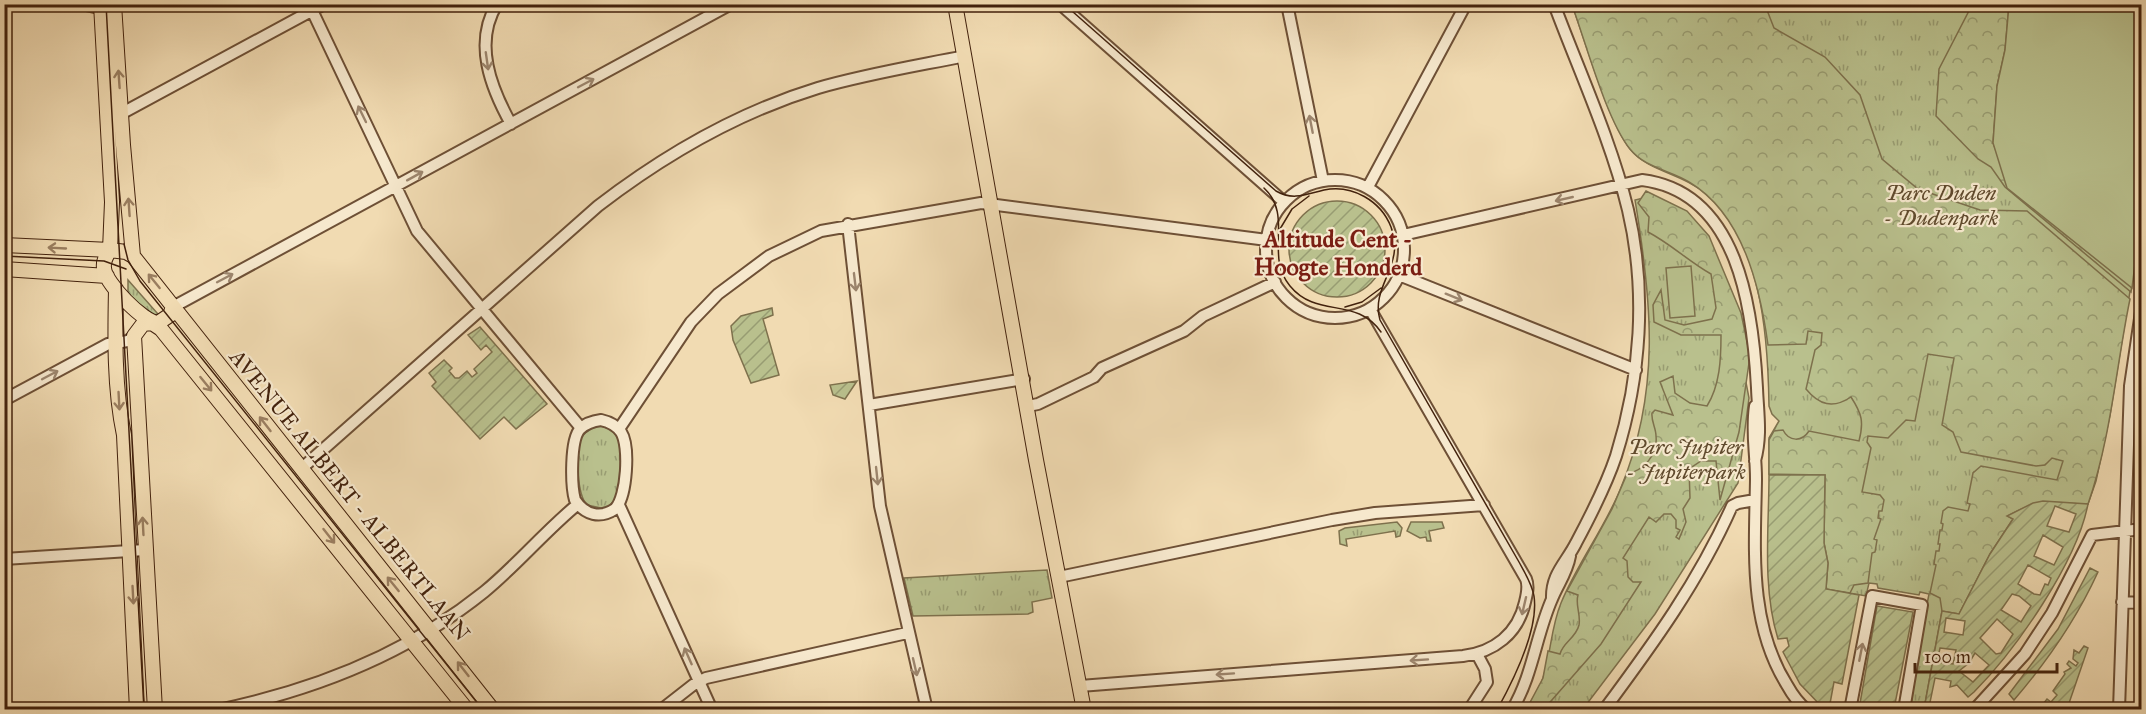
<svg xmlns="http://www.w3.org/2000/svg" width="2146" height="714" viewBox="0 0 2146 714" font-family="'IM FELL Great Primer',serif">
<defs>
<pattern id="grass-tufts" width="24" height="20" patternUnits="userSpaceOnUse" patternTransform="scale(1.5)"><rect width="24" height="20" fill="#b9c08d"/><path d="M3 7l-1-3M5 7V3M7 7l1-3M15 17l-1-3M17 17v-4M19 17l1-3" fill="none" stroke="#989c72"/></pattern>
<pattern id="forest-crowns" width="20" height="18" patternUnits="userSpaceOnUse" patternTransform="scale(1.5)"><rect width="20" height="18" fill="#b9c08d"/><path d="M2 6a3 3 0 1 1 6 0M12 15a3 3 0 1 1 6 0" fill="none" stroke="#989c72"/></pattern>
<pattern id="garden-furrows" width="10" height="10" patternUnits="userSpaceOnUse" patternTransform="scale(1.5)"><rect width="10" height="10" fill="#b9c08d"/><path d="M-1 1l2-2M0 10L10 0M9 11l2-2" fill="none" stroke="#989c72"/></pattern>
</defs>
<rect width="100%" height="100%" fill="#f1dbb2"/>
<filter id="stains"><feTurbulence type="fractalNoise" baseFrequency=".00333" numOctaves="4"/><feColorMatrix values="0 0 0 0 .2 0 0 0 0 .09 0 0 0 0 .02 0 0 0 .5 -.17"/></filter>
<radialGradient id="worn" r=".72"><stop offset=".6" stop-color="#630" stop-opacity="0"/><stop offset="1" stop-color="#630" stop-opacity=".3"/></radialGradient>
<path fill="url(#grass-tufts)" stroke="#7e714d" stroke-width="1.5" d="M1572 5H2141V241L2137 248 2110 415 2096 481 2088 504C2049 504 2045 495 2008 516L2013 519 1966 598 1942 611 1924 709H1907L1929 594 1920 592 1919 595 1878 588 1877 584 1869 583 1866 596 1826 589 1828 563 1824 543 1825 475 1769 474V438L1779 421 1772 414 1769 406C1768 335 1762 238 1701 190 1679 173 1648 171 1630 149 1607 119 1586 42 1572 5Z
M1643 198 1703 240 1733 315 1749 398 1738 483 1655 614 1583 709 1526 710C1532 699 1540 689 1543 678 1551 653 1551 627 1561 603 1577 564 1604 529 1620 490 1661 392 1652 302 1635 200Z
M128 280 158 314 151 316 128 295Z
M597 426C605 426 613 429 617 437 623 448 621 493 613 502 610 506 606 507 601 508L587 505C577 495 575 451 581 438 585 431 591 429 597 426Z
M1397 522 1402 528 1400 536 1396 537 1395 531 1346 539 1347 546 1340 544 1339 531 1345 528Z
M1411 522H1442L1444 528 1429 531 1431 541H1427L1426 537 1420 538 1407 531Z
M1047 570 1052 598 1032 602 1033 612 1028 614 913 616 904 578Z"/>
<path fill="url(#forest-crowns)" stroke="#7e714d" stroke-width="1.5" d="M1572 5H1765L1774 28 1825 57 1860 95 1882 159 1918 189 1980 210 2027 211 2130 299C2116 367 2111 438 2088 504 2049 504 2045 495 2008 516L2013 519 1990 554 1959 614 1942 611 1940 598 1930 593 1936 565 1934 564 1936 551H1939L1940 544H1938L1940 530H1942L1943 524 1941 523 1943 511 1948 507 1968 511 1970 504 1967 503 1973 473 1981 466 2057 480 2063 461 2052 458 2045 465 2036 466 1961 452 1953 432 1942 425 1954 358 1928 354 1915 421 1906 420 1888 438 1868 436 1867 442 1871 448 1862 492 1880 495 1884 500 1882 511H1879L1878 518 1881 519 1874 539 1877 540 1875 552 1872 553 1868 583 1854 585 1850 593 1826 589 1828 563 1824 543 1825 475 1769 474V440L1774 431 1783 430C1789 442 1802 442 1809 431L1859 441C1864 422 1862 414 1851 397 1833 409 1819 405 1806 389L1815 350 1821 345 1822 333 1808 331 1806 344 1768 345C1760 287 1743 214 1689 182 1670 170 1645 168 1630 149 1606 119 1586 43 1572 5Z
M1972 5H2009L2005 50 1997 86 1993 143 2004 171 2141 241 2137 248 2131 292 2005 187 1991 167 1978 159 1936 116 1939 69Z
M1646 191 1687 211 1709 236 1741 313 1750 356 1739 432 1720 500 1716 461H1701L1689 469 1690 498 1683 509 1686 522 1679 539 1676 537 1680 530 1676 528V520L1671 514H1664L1656 522 1649 517 1623 558 1627 561 1628 577 1633 582H1641L1601 644 1544 709 1526 710 1543 678 1548 651 1560 654C1563 642 1576 638 1579 625 1581 614 1575 605 1578 595L1567 591 1612 509 1627 474C1644 470 1658 455 1656 436 1656 428 1651 421 1652 413L1655 410 1673 415 1660 382 1673 376 1675 393 1690 403 1707 406C1720 385 1721 359 1721 335H1681L1654 322 1653 305 1661 290 1665 320 1684 325 1712 319 1716 308 1711 274C1688 261 1671 244 1648 232L1649 217 1638 203Z"/>
<path fill="url(#garden-furrows)" stroke="#7e714d" stroke-width="1.5" fill-rule="evenodd" d="M1289 249a48 48 0 1 1 96 0a48 48 0 1 1-96 0Z
M772 308 773 315 763 319 779 375 751 383 733 340 731 326 741 316Z
M480 327 547 404 516 429 504 417 480 439 432 386 436 382 429 373 444 360 452 368 449 371 455 378H459L467 371 472 377 477 373 474 369 492 352 486 345 481 350 468 335Z
M857 381 845 399 833 395 830 385Z
M1769 475H1825L1824 543 1828 563 1826 589 1859 595 1842 684 1834 682 1829 709H1824L1800 684 1783 652 1789 646 1787 638 1778 639C1762 588 1769 528 1769 475Z
M2043 501 2088 504C2077 562 2016 650 1974 692L1968 697 1957 685 1950 687 1951 681 1935 678 1929 707 1943 709H1924L1942 611 1959 614 1990 554 2013 519 2007 516 2033 503ZM2055 506 2076 514 2069 532 2047 526ZM2043 535 2063 547 2054 565 2034 556ZM2028 565 2051 578 2048 585 2045 584 2040 595 2034 594 2018 584ZM2012 594 2019 596 2031 606 2021 622 2001 610ZM1946 618 1965 621 1963 635 1944 632ZM1997 619 2013 634 2001 653 1996 654 1980 638ZM1940 648 1956 650 1953 664 1937 662ZM1975 653 1989 665 1973 682 1959 671 1969 663Z
M2090 568 2098 572C2077 618 2051 657 2014 700L2009 694 2058 629Z
M1877 606 1913 612 1894 709H1859Z
M2084 646 2088 648 2067 709H2042L2040 708 2047 699 2051 702 2057 695 2053 691 2065 674 2064 672 2071 668 2067 664 2069 661 2076 666 2078 663 2073 659 2074 650 2079 653Z"/>
<path fill="#b9c08d" stroke="#7e714d" stroke-width="1.5" d="M2009 5H2141L2142 241 2137 248 2132 288 2007 188 1993 143 1997 86 2005 50Z
M1691 266 1695 316 1670 318 1666 268Z"/>
<g fill="none" stroke-linecap="round" stroke-linejoin="round">
<defs>
<path id="minor" d="M82 4 107 10
M309 4 417 231 581 428
M497 4C473 43 491 88 511 124
M1060 4 1284 202
M1287 4 1323 181
M115 117 324 4
M1266 249a69 69 0 1 1 138 0a69 69 0 1 1-138 0Z
M1368 187 1466 4
M848 224 880 506 927 710
M1403 235 1642 180C1739 192 1753 310 1757 388 1758 414 1762 435 1755 461
M1399 275 1636 370
M173 307 731 4
M4 400 108 344 128 341 134 336
M869 405 1024 379
M1028 406 1038 404 1094 377 1102 368 1184 331 1203 316 1275 282
M1755 406C1751 433 1756 452 1756 479 1755 549 1748 623 1787 685 1792 694 1798 703 1807 710
M601 420C610 422 616 425 621 432 630 446 627 497 615 509 600 519 585 515 575 500 571 486 570 440 580 429 586 423 593 421 601 420Z
M619 429 691 322 718 294 769 256 821 231 981 203 1267 240
M301 469 598 206C663 156 739 112 818 88 866 74 916 66 965 56
M619 505 712 710
M4 559 145 550
M1059 577 1332 520 1375 513 1484 505
M1552 599C1551 574 1566 563 1576 543 1591 515 1606 486 1616 456 1641 376 1647 291 1628 210 1611 140 1579 71 1554 4
M2122 602 2142 603
M1080 686 1463 656C1494 652 1518 634 1525 602 1527 594 1529 586 1526 579L1370 309
M218 710C315 690 407 654 484 592 517 565 545 531 578 504
M661 710 693 685 706 678 907 633
M1469 710 1487 682 1485 669 1477 654
M1512 710C1533 675 1536 635 1552 599 1558 584 1567 573 1570 556
M1604 710C1653 644 1699 581 1732 506L1738 503 1755 500
M1850 710 1872 596 1922 605 1904 710
M1974 710 2025 654 2052 613 2092 535 2142 529
M2119 710 2130 386 2142 305"/>
<path id="major" d="M114 4 123 145 133 256
M955 4 1036 460 1084 710
M4 245 110 250 112 202 101 4
M4 269 107 276
M116 289C115 336 114 388 124 435L137 710
M173 307 170 315 158 323C143 322 105 283 104 268 103 261 106 256 110 250L126 252 133 256 493 710
M155 710 134 336 143 324 152 323 161 329 467 710"/>
</defs>
<use href="#minor" stroke="#6e5036" stroke-width="14"/>
<use href="#major" stroke="#43220d" stroke-width="16"/>
<use href="#minor" stroke="#f6e8cd" stroke-width="10"/>
<use href="#major" stroke="#f1dbb2" stroke-width="14"/>
<path stroke="#43220d" stroke-width="1.5" d="M106 4 144 710
M1064 4 1276 191C1293 201 1307 194 1324 190 1352 184 1381 201 1391 227 1406 265 1370 286 1380 320L1519 562C1525 573 1532 584 1534 596 1539 629 1513 681 1497 710
M1264 188C1294 216 1264 255 1290 286 1317 319 1356 296 1381 332
M1280 229 1292 209 1309 196
M124 244 128 260 140 281 483 710
M4 256 104 261 126 269
M1345 307 1362 302 1381 288"/>
</g>
<defs><path id="oneway-shaft" d="M-6 0H5M1.5-3L5.5 0L1.5 3" fill="none" stroke-width="1.6" stroke-linecap="round" stroke-linejoin="round" transform="scale(1.5)"/></defs>
<g stroke="#9c856d">
<use href="#oneway-shaft" transform="translate(487 61) rotate(82)"/>
<use href="#oneway-shaft" transform="translate(586 83) rotate(-28)"/>
<use href="#oneway-shaft" transform="translate(362 114) rotate(-116)"/>
<use href="#oneway-shaft" transform="translate(1311 124) rotate(-101)"/>
<use href="#oneway-shaft" transform="translate(415 176) rotate(-29)"/>
<use href="#oneway-shaft" transform="translate(1564 199) rotate(167)"/>
<use href="#oneway-shaft" transform="translate(225 278) rotate(-28)"/>
<use href="#oneway-shaft" transform="translate(855 282) rotate(83)"/>
<use href="#oneway-shaft" transform="translate(1454 297) rotate(22)"/>
<use href="#oneway-shaft" transform="translate(50 375) rotate(-28)"/>
<use href="#oneway-shaft" transform="translate(877 476) rotate(84)"/>
<use href="#oneway-shaft" transform="translate(1524 606) rotate(103)"/>
<use href="#oneway-shaft" transform="translate(1861 652) rotate(-79)"/>
<use href="#oneway-shaft" transform="translate(688 656) rotate(-114)"/>
<use href="#oneway-shaft" transform="translate(1419 660) rotate(176)"/>
<use href="#oneway-shaft" transform="translate(915 667) rotate(77)"/>
<use href="#oneway-shaft" transform="translate(1225 674) rotate(176)"/>
</g>
<g stroke="#9a7e60">
<use href="#oneway-shaft" transform="translate(119 79) rotate(-94)"/>
<use href="#oneway-shaft" transform="translate(129 207) rotate(-94)"/>
<use href="#oneway-shaft" transform="translate(57 248) rotate(-177)"/>
<use href="#oneway-shaft" transform="translate(154 281) rotate(-129)"/>
<use href="#oneway-shaft" transform="translate(206 384) rotate(51)"/>
<use href="#oneway-shaft" transform="translate(119 401) rotate(87)"/>
<use href="#oneway-shaft" transform="translate(265 424) rotate(-128)"/>
<use href="#oneway-shaft" transform="translate(143 526) rotate(-93)"/>
<use href="#oneway-shaft" transform="translate(329 536) rotate(52)"/>
<use href="#oneway-shaft" transform="translate(393 584) rotate(-129)"/>
<use href="#oneway-shaft" transform="translate(133 595) rotate(87)"/>
<use href="#oneway-shaft" transform="translate(463 669) rotate(-128)"/>
</g>
<g text-anchor="middle" dominant-baseline="central" stroke-width="4.5" stroke-linejoin="round" paint-order="stroke">
<g font-size="22" font-style="italic" fill="#604a2d" stroke="#f6e8cd">
<text x="1941" y="192">Parc Duden<tspan x="1941" dy="25">- Dudenpark</tspan></text>
<text x="1686" y="446">Parc Jupiter<tspan x="1686" dy="25">- Jupiterpark</tspan></text>
</g>
<g font-size="22" fill="#43220d" stroke="#f6e8cd">
<text transform="translate(350 495) rotate(51)">AVENUE ALBERT - ALBERTLAAN</text>
</g>
<g font-size="24" font-weight="bold" fill="#7a1f14" stroke="#f6e8cd">
<text x="1338" y="239">Altitude Cent -<tspan x="1338" dy="28">Hoogte Honderd</tspan></text>
</g>
</g>
<rect width="2146" height="714" fill="none" stroke="#f1dbb2" stroke-width="24"/>
<rect x="6" y="6" width="2134" height="702" fill="none" stroke="#43220d" stroke-width="3"/>
<rect x="12" y="12" width="2122" height="690" fill="none" stroke="#43220d" stroke-width="1.5"/>
<path d="M1915 663v9h142v-9" fill="none" stroke="#43220d" stroke-width="3"/>
<text x="1924" y="663" font-size="18" fill="#43220d" stroke="#f6e8cd" stroke-width="4.5" paint-order="stroke">100 m</text>
<rect width="100%" height="100%" filter="url(#stains)"/>
<rect width="100%" height="100%" fill="url(#worn)"/>
</svg>
